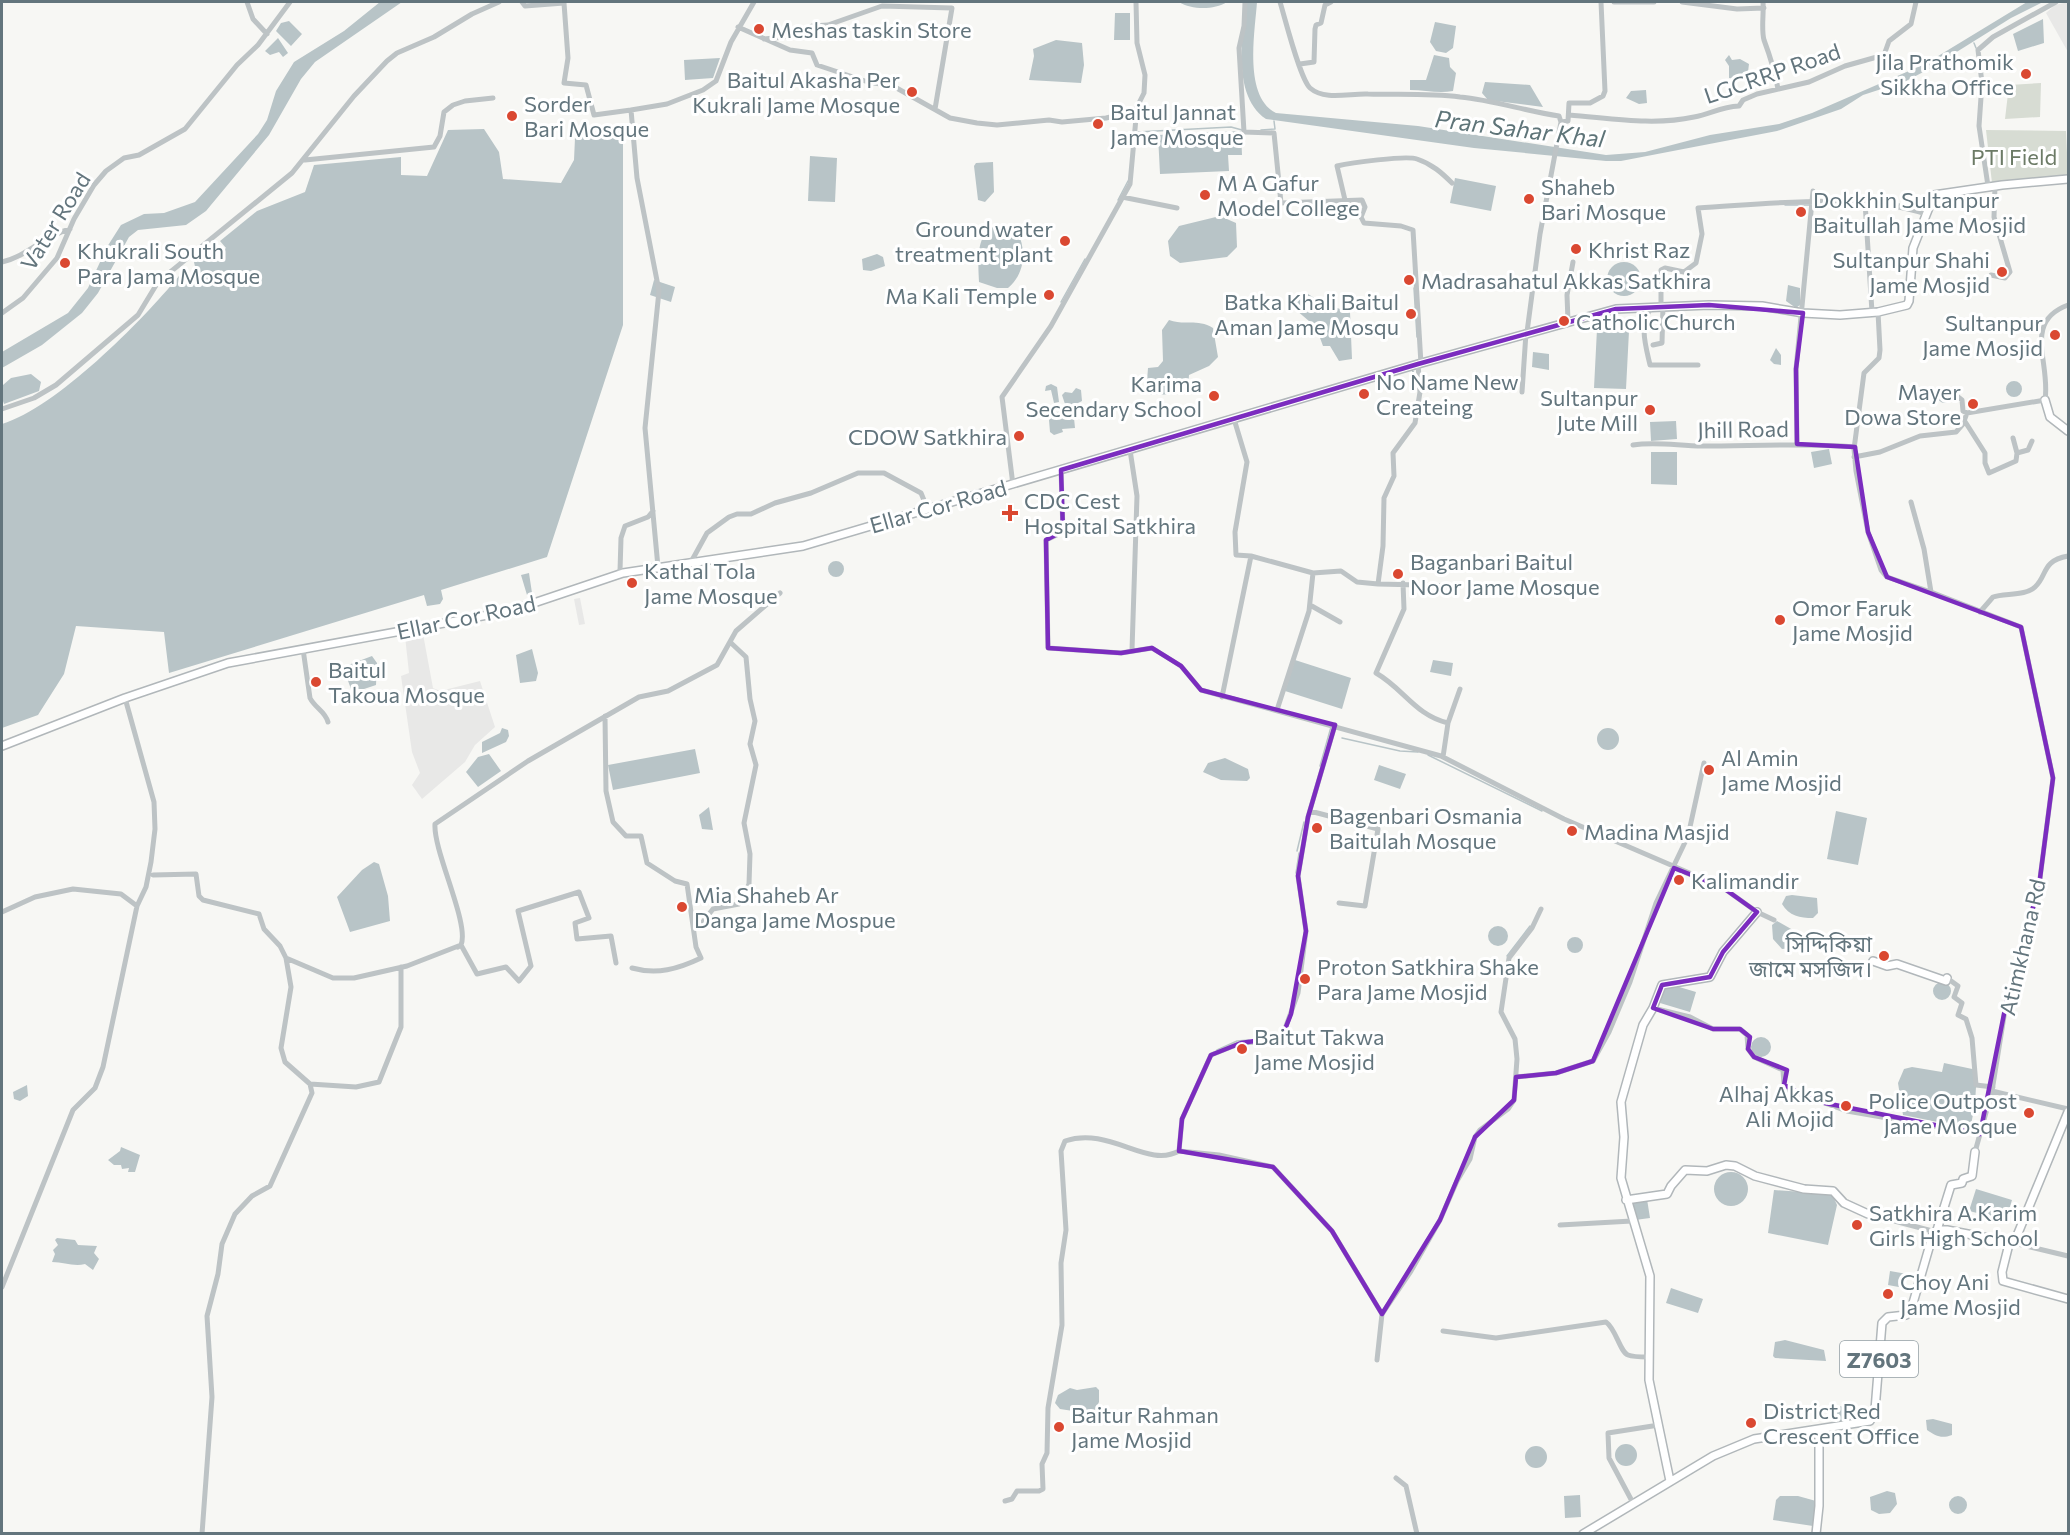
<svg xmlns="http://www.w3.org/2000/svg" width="2070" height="1535" viewBox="0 0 2070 1535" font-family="Commissioner,'Noto Sans Bengali',sans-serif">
<rect width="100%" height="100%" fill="#f7f7f4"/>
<path fill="#e8e8e7" d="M2068 2V52L2046 13 2055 5Z
M580 598 585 624 579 625 574 599Z
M423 634 433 688 440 691 480 681 495 727 475 745 465 762 422 799 412 785 420 773 412 752 401 676 409 673 405 636Z"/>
<path fill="#d7dcd3" d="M2041 83 2040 117 2005 119 2009 85Z
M1986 130 2066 131 2068 175 1992 183Z"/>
<path fill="#b8c4c7" d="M380 2H402L315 62 301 79 269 135 206 211 186 225 138 230 129 237 98 293 82 313 42 345 2 368V352L68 313 88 288 107 247 121 225 144 214 164 213 195 202 258 134 267 120 276 91 294 62 344 31Z
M1179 2H1227C1214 10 1192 10 1179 2Z
M1246 2H1257C1255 31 1243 97 1276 113L1418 126 1606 155 1645 152 1710 135 1779 124 1812 113 1925 64 2027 2H2043L2011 18 1931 68 1906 81 1863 95 1841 109 1777 131 1621 161H1606L1474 148 1266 119C1232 96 1242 36 1246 2Z
M1115 13H1130V40H1114Z
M2043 19 2044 43 2018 51 2013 34Z
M289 21 302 34 291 46 276 31 281 23Z
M1435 22 1456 26 1453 48 1446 53 1436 51 1430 42Z
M278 38 288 53 283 57 279 52 270 55 265 51Z
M1056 40 1082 43 1084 65 1081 83 1029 80 1034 56 1033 49Z
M1434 55 1449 58 1450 67 1456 73 1453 91C1439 94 1425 90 1410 90V80H1426Z
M1729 55 1732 60 1740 59 1749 64 1747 80 1729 78V66L1725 60Z
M720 58 713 78 685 80 684 60Z
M1485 82 1530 85 1543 107 1488 100 1482 93Z
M1646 90 1647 103 1639 104 1626 98 1631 91Z
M484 129 499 152 503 179 561 183 574 160 575 138 623 131V325L547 557 441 590 443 599 440 604 427 606 424 595 169 673 164 632 76 626 64 674 38 715 2 728V424C57 407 141 322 179 276L184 281 196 271 194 262 203 253 212 260 226 248 220 241 257 211 305 192 314 165 401 157V175L427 176 448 130Z
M1241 131 1242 155H1228L1229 171 1160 174 1158 135Z
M810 156 837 158 835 202 808 201Z
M993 162 994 192 985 202 978 200 974 166 976 163Z
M1455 178 1496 186 1491 211 1450 203Z
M1220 216 1236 223 1237 247 1227 257 1180 263 1170 256 1168 241 1179 226Z
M1001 225 1017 231C1027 250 1025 274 1008 288H997L979 282C978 262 975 227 1001 225Z
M877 254 883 257 885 266 871 271 863 270 862 259Z
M1607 279a17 17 0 1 1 34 0a17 17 0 1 1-34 0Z
M654 280 675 287 671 302 650 295Z
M1788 285 1800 288V305L1796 308 1786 301Z
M1308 294 1324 304 1350 312 1352 359 1339 361 1330 346H1323L1316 327 1296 310 1295 299Z
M1169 320C1184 326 1197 318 1213 328L1218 357 1209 366 1189 375 1188 389 1179 394 1150 395 1147 381 1148 368 1158 367 1163 361 1162 330Z
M1597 329 1629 331 1626 389 1594 388Z
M1776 348 1781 355V365L1774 364 1770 360Z
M1533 352 1549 354V370L1532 367Z
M31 374 41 382 39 391 4 404 2 398 3 385 11 378Z
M2006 389a8 8 0 1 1 16 0a8 8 0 1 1-16 0Z
M1051 384 1057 387 1059 402 1054 403 1051 390 1045 391 1046 386Z
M1937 395a8 8 0 1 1 16 0a8 8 0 1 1-16 0Z
M1076 388 1081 390 1082 401 1072 406 1065 404 1062 395 1065 392 1072 393Z
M1065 411 1074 418 1075 428 1062 429 1063 432 1054 435 1050 432 1049 420 1058 412Z
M1676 421 1677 439 1651 441 1650 422Z
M1829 449 1832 464 1814 468 1811 452Z
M1651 452H1677V485L1651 484Z
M828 569a8 8 0 1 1 16 0a8 8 0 1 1-16 0Z
M529 573 532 593 527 595 521 575Z
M532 649 538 673 536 681 520 683 516 655Z
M372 656 377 663 376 685 364 689H351L343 667Z
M1295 660 1351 678 1342 709 1285 691Z
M1433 660 1453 663 1451 676 1430 672Z
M502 728 508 730 509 736 506 742 482 753V742L500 733Z
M1597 739a11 11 0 1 1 22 0a11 11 0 1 1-22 0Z
M695 749 700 773 613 790 608 765Z
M489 754 501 771 478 787 466 772 478 757Z
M1225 758 1248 769 1250 778 1247 781 1221 780 1203 772 1208 763Z
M1379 765 1406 774 1400 789 1374 780Z
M709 807 713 830 702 829 699 815Z
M1836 811 1867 818 1858 865 1827 859Z
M374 862 379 864 388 896 390 921 350 932 337 897 362 870Z
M1792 895 1817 898 1818 913 1813 918C1800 918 1789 916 1782 904L1786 896Z
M1777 921 1800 934 1799 944 1793 948 1782 949 1773 939 1772 925Z
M1488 936a10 10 0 1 1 20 0a10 10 0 1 1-20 0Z
M1567 945a8 8 0 1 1 16 0a8 8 0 1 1-16 0Z
M1933 991a9 9 0 1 1 18 0a9 9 0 1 1-18 0Z
M1666 983 1696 992 1690 1012 1660 1003Z
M1751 1047a10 10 0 1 1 20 0a10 10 0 1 1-20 0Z
M1944 1063 1977 1070 1975 1104 1971 1125 1967 1128 1903 1115 1898 1083 1904 1069 1912 1067 1942 1072Z
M27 1085 28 1096 20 1101 14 1099 13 1092Z
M121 1147 140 1155 135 1172H128L129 1168 122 1169 121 1165H114L108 1160 120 1151Z
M1714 1189a17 17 0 1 1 34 0a17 17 0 1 1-34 0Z
M1976 1189 2012 1200 2006 1220 1969 1211Z
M1774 1190 1832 1194 1837 1205 1828 1245 1768 1233Z
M1647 1199 1650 1218 1635 1220 1630 1202Z
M57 1238 75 1240 78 1245 97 1246 94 1253 99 1259 93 1270 85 1264C74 1267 64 1262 52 1262L55 1254 53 1250 58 1245 55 1240Z
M1890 1271 1907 1274 1904 1288 1888 1285Z
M1671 1288 1703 1299 1698 1313 1666 1303Z
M1785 1340 1824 1350 1826 1361 1775 1358 1773 1356 1775 1342Z
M1096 1387 1099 1390V1402L1093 1414 1060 1409 1055 1403 1058 1395 1070 1388 1077 1390Z
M1838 1406 1847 1407 1846 1422 1836 1421Z
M1933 1419 1952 1424V1435C1941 1439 1936 1436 1927 1430L1926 1420Z
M1615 1455a11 11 0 1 1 22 0a11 11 0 1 1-22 0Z
M1525 1457a11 11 0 1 1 22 0a11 11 0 1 1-22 0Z
M1887 1491 1895 1493 1897 1504 1890 1513 1879 1514 1871 1510 1870 1497Z
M1580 1495 1581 1517 1565 1518 1564 1496Z
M1949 1505a9 9 0 1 1 18 0a9 9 0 1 1-18 0Z
M1780 1496H1798L1816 1501 1813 1526 1773 1520 1776 1500Z"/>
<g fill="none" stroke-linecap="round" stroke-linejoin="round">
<path stroke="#b8c4c7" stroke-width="1.5" d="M1974 43 1976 48
M1261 130 1275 129 1274 121
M1137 132 1231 127 1242 130
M1118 200 1128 181
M1899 204 1912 208
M1785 205H1810
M1414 288 1417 337
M1061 302 1085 259
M1412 370 1417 378
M1342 738 1400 751 1418 752
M1428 755 1542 811
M1320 766 1331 727
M1297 851 1304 822
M1675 870 1694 878
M1296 873 1299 853
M1507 956 1530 926
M1217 1050 1237 1041 1249 1040
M1625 1204 1630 1219"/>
<defs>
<path id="major" d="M2045 400 2050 417 2068 431
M2 746 125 698 228 663 510 611 623 573 803 546 1418 364 1616 309 1709 305 1762 306 1803 313 1840 315 1878 312 1907 305 1909 301 1913 248 1934 195 2002 185 2068 179
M1873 961 1887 966 1897 964 1946 981 1947 978
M1626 1200 1667 1194 1671 1186 1685 1170 1707 1171 1726 1165 1735 1166 1755 1176 1804 1189 1833 1191 1844 1203 1868 1214
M1937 1230 1951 1185 1962 1183 1963 1179 1972 1176 1975 1152
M2009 1244 2002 1272 2003 1281 2068 1299
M1670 1481 1649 1380 1650 1276 1621 1178 1624 1137 1621 1102 1643 1025 1653 1008 1662 985 1710 977 1723 952 1757 912
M1583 1534 1713 1456 1754 1439 1870 1421 1875 1410 1882 1323 1888 1317 1906 1315 1911 1310 1933 1234 1937 1230H1947L2014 1243 2068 1112
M1816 1534 1819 1506V1430"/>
</defs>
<use href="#major" stroke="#b1b7ba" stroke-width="10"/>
<path stroke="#bdc3c5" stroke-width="5" d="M247 2 253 19 267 34
M522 2 525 6 564 3 568 58 564 83 586 85 594 115 631 110
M1245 2 1244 26 1239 48 1244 132 1274 133 1281 203 1362 200 1365 207 1361 217 1364 223 1401 226 1413 230 1421 364
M1280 2C1285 18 1300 79 1310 88 1325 101 1350 93 1368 94 1398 95 1429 93 1460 97 1493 100 1525 111 1559 116L1561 122 1568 121 1569 103H1590L1603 96 1605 91 1601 2
M1614 2H1654
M1682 2 1737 9 1764 8
M1763 2C1764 13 1761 29 1764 40 1770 56 1775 72 1778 89
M738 27 790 50 812 53 817 65 868 82 893 86 950 118 977 123 997 125 1049 120 1062 122 1106 118 1137 111
M764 39 784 37 812 26 828 25 882 6 952 8 935 109
M1300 64 1314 62 1315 29 1316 25 1321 23 1325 5 1331 2
M1569 115C1610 118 1653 126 1694 117 1711 114 1720 107 1739 106L1743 100 1757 94 1809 82 1845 66 1884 55 1889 41 1911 24 1916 2
M305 160 434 147 440 136 444 112 453 105 465 101 493 98
M1988 186 1979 126 1982 83 1978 50 1993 37 2056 2
M1122 197 1177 208
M1345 200 1337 166C1350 163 1406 155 1417 159 1432 164 1442 173 1452 183
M1865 202 1872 312
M2 262C28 256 43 236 70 229
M1991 275 2005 278 2010 272 1994 217 1995 186
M1661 305V270L1665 268 1684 272 1696 263 1702 234 1698 208C1768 204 1860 192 1926 214
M1652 307C1638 323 1646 347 1650 365H1698
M1878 312 1880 350 1879 358 1864 373 1854 449 1856 471 1868 532 1881 570 1887 577 1931 592
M2 313 23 298 57 258 74 219 94 185 106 171 124 158 139 155 185 129 237 65 258 45 290 2
M1568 321 1567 295 1573 262
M1527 332 1540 234 1561 122
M1653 345 1662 343 1663 305
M1418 364 1420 392 1415 423 1393 453 1394 476 1384 498 1383 546 1378 584 1460 586
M1522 392 1526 333
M1953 393 1962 400 1963 411 1967 413
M2 409 34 398 56 385 138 315 158 282 292 173 354 96 387 61 397 53 434 37 472 14 499 2
M1234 419 1247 462 1235 532 1236 555 1251 556 1313 573
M1964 420 1985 453V463L1989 473 2016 461 2017 453 2013 438
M1797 444 1796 369 1813 191
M1633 445C1656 441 1679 446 1702 446 1753 446 1804 443 1855 447
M1130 450 1137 496 1132 650
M2017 453 2028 450 2032 441
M1854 457 1880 452 1920 436 1956 432 1963 424 1967 413 2045 400C2051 363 2022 322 2068 305
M1061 470 1063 532 1046 540 1048 648 1121 653 1152 648 1181 666 1201 690 1441 756 1564 819 1722 887 1757 912 1774 920
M1013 485 1002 397 1051 326 1130 184 1137 107 1144 93 1145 75 1137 43 1136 2
M1911 502 1924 549 1931 592 2021 627 2053 778 2039 886 2006 1004 1992 1091 2068 1109
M691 562 707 533 729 517 737 514H751L775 503 811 493 858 473H884L921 493 928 510
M658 567 645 428 659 291 637 178 631 110 667 104 703 90 716 81 731 42 754 2
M620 571 621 538 625 526 648 517 653 511
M1403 583 1404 609 1376 673C1404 689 1415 715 1448 723L1460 689
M1310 605 1340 622
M1980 612 1993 597C2004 593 2026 596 2035 587 2048 575 2041 561 2068 556
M303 649 310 698C315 708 325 711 328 722
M1222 697 1251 556
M1277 710 1309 611 1313 573 1341 571 1357 582 1378 584
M605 716 606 791 613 822 626 836H641L647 863 675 881 687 884 696 947 701 958C678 969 657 975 632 968
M1443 757 1448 723
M1310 811 1378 829 1365 906 1339 903
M153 875 196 874 199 896 203 900 259 914 264 929 280 946 286 958 333 978H354L407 966 461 945C470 924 433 851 435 824L528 761 639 697 668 691 717 665 736 631 780 593
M2 912 35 897 73 889 121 894 137 906
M694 925 702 923 713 909 739 904 749 884 750 854 744 823 756 765 750 744 755 721 750 699 746 657 730 642
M458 947 461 945 477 974 506 967 519 981 531 966 518 911 579 892 589 918 575 923 577 939 611 936 616 963
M1947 978 1958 986 1954 997 1962 1003 1958 1015 1966 1019 1972 1038 1976 1085 1993 1087
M1653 1008 1690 1017 1713 1029H1740L1747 1035 1748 1049 1754 1057 1783 1070 1784 1085 1788 1090
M1516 1077 1556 1073 1593 1061 1609 1032 1630 982 1656 903 1688 836 1704 763
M310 1084 356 1087 379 1082 401 1027V967
M1788 1090 1847 1111 1980 1134 1992 1091
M1179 1151 1219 1155 1273 1167 1332 1231 1382 1314
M1975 1152 1980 1134
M1868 1214 1936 1232
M1560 1225 1632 1221
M2014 1243 2068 1256
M2 1287 73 1110 95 1088 103 1067 137 906 146 887 151 862 155 829 154 802 125 698
M1443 1331 1496 1338 1606 1322C1616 1329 1620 1352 1628 1355 1633 1357 1643 1357 1648 1357
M1377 1360 1382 1314 1411 1271 1440 1220 1457 1181 1470 1159 1475 1137 1480 1130 1508 1109 1514 1100 1517 1059 1515 1039 1501 1012 1509 958 1532 928 1541 909
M1396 1478 1406 1486 1417 1534
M1005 1501 1012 1499 1017 1491H1039L1043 1489 1042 1464 1047 1453 1048 1408 1062 1325 1061 1263 1066 1230 1061 1151 1065 1141C1110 1126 1147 1169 1179 1151L1182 1119 1211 1055 1241 1043 1273 1041 1282 1037 1298 993 1306 931 1298 876 1308 817 1335 725
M1633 1503 1609 1458 1608 1433 1659 1425
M202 1534 212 1397 207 1316 218 1274 222 1244 235 1214 252 1196 270 1186 312 1093 310 1084 285 1062 281 1048 291 987 286 958"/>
<use href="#major" stroke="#fff" stroke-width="7"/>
</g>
<path fill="none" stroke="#7b2cbf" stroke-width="4.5" stroke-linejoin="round" d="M1709 305 1803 313 1796 369 1797 444 1855 447 1868 532 1887 577 2021 627 2053 778 2039 886 2006 1004 1980 1134 1815 1101 1784 1085 1787 1070 1754 1057 1748 1049 1750 1037 1740 1029H1713L1653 1008 1662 985 1710 977 1723 952 1757 912 1722 887 1674 868 1593 1061 1556 1073 1516 1077 1514 1100 1475 1137 1440 1220 1382 1314 1332 1231 1273 1167 1179 1151 1182 1119 1211 1055 1241 1043 1282 1037 1291 1014 1306 931 1298 876 1308 817 1335 725 1201 690 1181 666 1152 648 1121 653 1048 648 1046 540 1063 531 1061 470 1418 364 1616 309Z"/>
<g fill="#da4831" stroke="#fff" stroke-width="2">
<circle cx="759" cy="29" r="6"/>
<circle cx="2026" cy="74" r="6"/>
<circle cx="912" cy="92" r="6"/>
<circle cx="512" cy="116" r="6"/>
<circle cx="1098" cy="124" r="6"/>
<circle cx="1205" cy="195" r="6"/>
<circle cx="1529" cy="199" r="6"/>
<circle cx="1801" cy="212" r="6"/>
<circle cx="1065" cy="241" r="6"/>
<circle cx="1576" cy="249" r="6"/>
<circle cx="65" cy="263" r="6"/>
<circle cx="2002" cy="272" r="6"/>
<circle cx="1409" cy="280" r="6"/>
<circle cx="1049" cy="295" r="6"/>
<circle cx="1411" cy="314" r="6"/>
<circle cx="1564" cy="321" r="6"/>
<circle cx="2055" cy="335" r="6"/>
<circle cx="1364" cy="394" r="6"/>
<circle cx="1214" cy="396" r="6"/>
<circle cx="1973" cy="404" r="6"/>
<circle cx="1650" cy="410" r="6"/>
<circle cx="1019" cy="436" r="6"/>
<path d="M1007 504h6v6h6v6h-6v6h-6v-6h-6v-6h6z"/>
<circle cx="1398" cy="574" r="6"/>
<circle cx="632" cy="583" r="6"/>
<circle cx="1780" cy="620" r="6"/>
<circle cx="316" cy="682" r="6"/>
<circle cx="1709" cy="770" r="6"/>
<circle cx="1317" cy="828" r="6"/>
<circle cx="1572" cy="831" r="6"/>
<circle cx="1679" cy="880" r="6"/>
<circle cx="682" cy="907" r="6"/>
<circle cx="1884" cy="956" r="6"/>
<circle cx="1305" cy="979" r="6"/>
<circle cx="1242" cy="1049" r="6"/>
<circle cx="1846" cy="1106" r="6"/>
<circle cx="2029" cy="1113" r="6"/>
<circle cx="1857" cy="1225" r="6"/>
<circle cx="1888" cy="1294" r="6"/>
<circle cx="1751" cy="1423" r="6"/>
<circle cx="1059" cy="1427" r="6"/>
</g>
<g text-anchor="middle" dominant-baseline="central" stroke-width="6" stroke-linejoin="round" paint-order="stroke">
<rect fill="#fff" stroke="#929ea4" stroke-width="1.5" x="1840" y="1341" width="78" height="36" rx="4.5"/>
<g font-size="21" font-weight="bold" fill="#63757d">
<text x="1879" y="1359">Z7603</text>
</g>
<g font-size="22" fill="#63757d" stroke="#fff" text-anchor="start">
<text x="771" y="29">Meshas taskin Store</text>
<text x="2014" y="61" text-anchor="end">Jila Prathomik<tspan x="2014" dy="25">Sikkha Office</tspan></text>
<text x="900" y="79" text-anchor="end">Baitul Akasha Per<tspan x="900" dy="25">Kukrali Jame Mosque</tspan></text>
<text x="524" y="103">Sorder<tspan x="524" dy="25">Bari Mosque</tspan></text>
<text x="1110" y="111">Baitul Jannat<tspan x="1110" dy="25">Jame Mosque</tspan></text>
<text x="1217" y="182">M A Gafur<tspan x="1217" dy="25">Model College</tspan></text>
<text x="1541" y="186">Shaheb<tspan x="1541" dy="25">Bari Mosque</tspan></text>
<text x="1813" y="199">Dokkhin Sultanpur<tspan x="1813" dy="25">Baitullah Jame Mosjid</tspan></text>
<text x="1053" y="228" text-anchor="end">Ground water<tspan x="1053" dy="25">treatment plant</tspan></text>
<text x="1588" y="249">Khrist Raz</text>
<text x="77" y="250">Khukrali South<tspan x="77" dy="25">Para Jama Mosque</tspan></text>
<text x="1990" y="259" text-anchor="end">Sultanpur Shahi<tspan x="1990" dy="25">Jame Mosjid</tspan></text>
<text x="1421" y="280">Madrasahatul Akkas Satkhira</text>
<text x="1037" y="295" text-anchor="end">Ma Kali Temple</text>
<text x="1399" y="301" text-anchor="end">Batka Khali Baitul<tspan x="1399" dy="25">Aman Jame Mosqu</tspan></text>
<text x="1576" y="321">Catholic Church</text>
<text x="2043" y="322" text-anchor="end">Sultanpur<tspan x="2043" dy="25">Jame Mosjid</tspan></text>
<text x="1376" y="381">No Name New<tspan x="1376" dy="25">Createing</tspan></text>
<text x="1202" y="383" text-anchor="end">Karima<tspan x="1202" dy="25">Secendary School</tspan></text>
<text x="1961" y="391" text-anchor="end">Mayer<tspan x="1961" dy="25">Dowa Store</tspan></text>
<text x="1638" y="397" text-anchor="end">Sultanpur<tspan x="1638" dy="25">Jute Mill</tspan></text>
<text x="1007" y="436" text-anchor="end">CDOW Satkhira</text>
<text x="1024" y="500">CDC Cest<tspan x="1024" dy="25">Hospital Satkhira</tspan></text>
<text x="1410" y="561">Baganbari Baitul<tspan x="1410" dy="25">Noor Jame Mosque</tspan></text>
<text x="644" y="570">Kathal Tola<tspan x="644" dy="25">Jame Mosque</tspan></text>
<text x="1792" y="607">Omor Faruk<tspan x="1792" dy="25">Jame Mosjid</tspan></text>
<text x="328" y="669">Baitul<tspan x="328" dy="25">Takoua Mosque</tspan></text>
<text x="1721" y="757">Al Amin<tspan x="1721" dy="25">Jame Mosjid</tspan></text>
<text x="1329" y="815">Bagenbari Osmania<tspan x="1329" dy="25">Baitulah Mosque</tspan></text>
<text x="1584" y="831">Madina Masjid</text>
<text x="1691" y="880">Kalimandir</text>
<text x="694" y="894">Mia Shaheb Ar<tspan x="694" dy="25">Danga Jame Mospue</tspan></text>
<text x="1872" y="943" text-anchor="end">সিদ্দিকিয়া<tspan x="1872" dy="25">জামে মসজিদ।</tspan></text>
<text x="1317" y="966">Proton Satkhira Shake<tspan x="1317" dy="25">Para Jame Mosjid</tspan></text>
<text x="1254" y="1036">Baitut Takwa<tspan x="1254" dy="25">Jame Mosjid</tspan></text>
<text x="1834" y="1093" text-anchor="end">Alhaj Akkas<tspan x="1834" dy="25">Ali Mojid</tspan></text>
<text x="2017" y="1100" text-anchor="end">Police Outpost<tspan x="2017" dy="25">Jame Mosque</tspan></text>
<text x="1869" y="1212">Satkhira A.Karim<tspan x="1869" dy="25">Girls High School</tspan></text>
<text x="1900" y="1281">Choy Ani<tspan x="1900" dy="25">Jame Mosjid</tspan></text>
<text x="1763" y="1410">District Red<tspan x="1763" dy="25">Crescent Office</tspan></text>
<text x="1071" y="1414">Baitur Rahman<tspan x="1071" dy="25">Jame Mosjid</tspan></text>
</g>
<g font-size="22" fill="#63757d" stroke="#fff">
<text transform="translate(1772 73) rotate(-19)">LGCRRP Road</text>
<text transform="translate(55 221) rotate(-58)">Vater Road</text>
<text transform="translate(1743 429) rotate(-1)">Jhill Road</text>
<text transform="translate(938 506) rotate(-16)">Ellar Cor Road</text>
<text transform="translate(466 617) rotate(-12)">Ellar Cor Road</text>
<text transform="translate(2022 947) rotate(-77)">Atimkhana Rd</text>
</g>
<g font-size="22" fill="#6c7b66" stroke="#fff">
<text x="2014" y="156">PTI Field</text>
</g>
<g font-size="24" font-style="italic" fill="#5e7478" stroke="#fff">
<text transform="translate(1520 128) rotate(7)">Pran Sahar Khal</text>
</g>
</g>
<rect width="2070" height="1535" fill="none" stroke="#63757d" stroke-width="6"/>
</svg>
